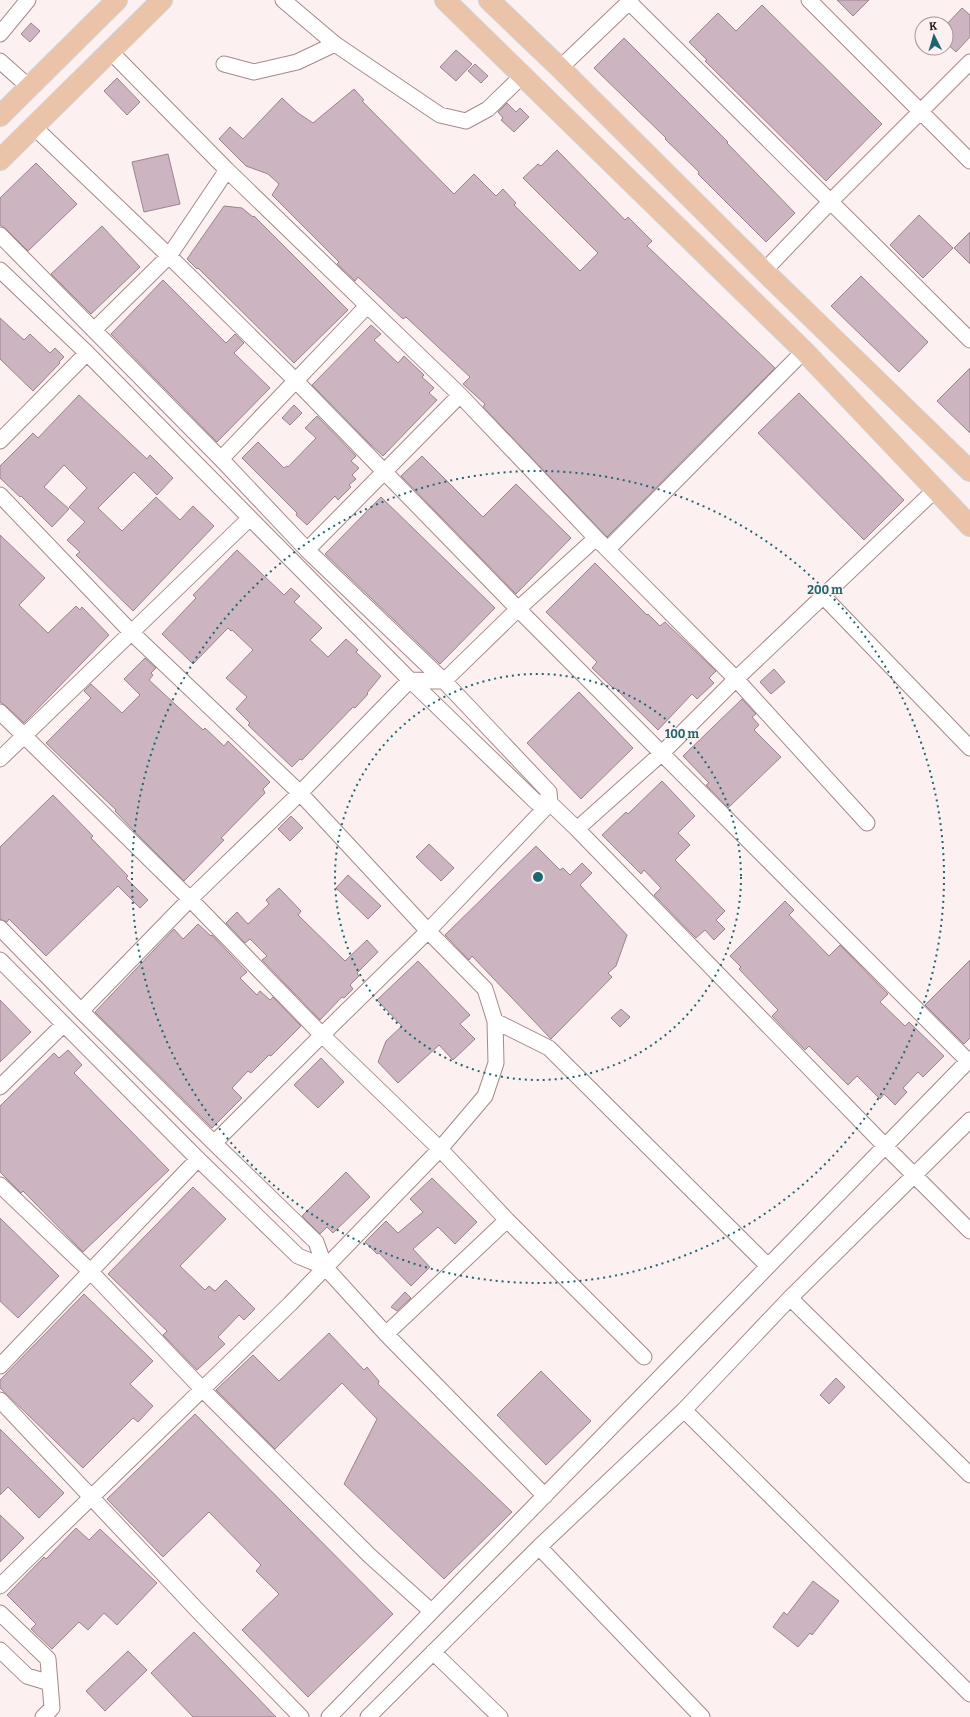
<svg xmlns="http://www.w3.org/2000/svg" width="970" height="1717" viewBox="0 0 970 1717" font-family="Bitter,serif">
<rect width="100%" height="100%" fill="#fcf1f0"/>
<path fill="#ccb4c0" stroke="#9a838f" d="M837 0H869L853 16Z
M762 5 882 124 826 181 705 61 707 60 689 42 718 13 736 31Z
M962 8 970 15V37L956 52 946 43V25Z
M31 23 40 31 30 42 21 34Z
M624 38 728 142 727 143 795 213 766 242 698 174 699 172 665 139 666 138 594 68Z
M456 50 472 64 456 81 440 67Z
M475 64 488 76 481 83 468 71Z
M117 78 140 102 127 115 104 91Z
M354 89 364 100 362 101 454 194 474 174 496 196 503 189 516 203 514 205 580 271 598 253 523 178 538 164 541 166 557 150 625 220 628 217 652 241 647 246 775 368 607 537 483 407 485 404 463 384 470 377 406 317 403 319 358 277 355 281 337 264 339 262 272 195 279 184 268 174 246 166 219 139 230 127 243 139 282 98 298 113 313 123Z
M507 103 516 112 520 108 529 117 514 132 501 120 503 118 498 112Z
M168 154 180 204 144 212 132 162Z
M36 163 77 204 28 251 6 229 0 225V198Z
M224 206 242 208 253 217 254 216 348 310 294 363 198 268 197 269 187 259Z
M919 215 953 248 923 278 890 245Z
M102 226 140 267 91 314 51 274Z
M970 232V264L954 248Z
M861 276 928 342 899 372 831 306Z
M163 280 226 343 235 334 244 343 234 353 270 388 217 442 111 334Z
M0 318 24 340 30 334 50 353 55 348 64 357 59 362 60 363 33 391 0 359Z
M371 325 381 334 374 340 398 363 404 356 424 375 422 377 434 388 429 393 437 400 383 456 369 443 312 385Z
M970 368V433L937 401Z
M799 393 904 500 864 540 758 433Z
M79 395 147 459 150 455 173 478 157 495 134 472 98 508 122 531 156 497 180 520 193 506 214 526 133 611 76 555 80 552 67 540 85 522 69 507 87 488 64 465 44 487 69 509 52 527 21 496 20 497 0 478V466L33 433 38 438Z
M294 405 302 413 290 425 282 418Z
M317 416 356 456 351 461 359 468 352 475 356 479 349 485 351 487 338 500 335 496 307 525 296 515 297 513 242 458 258 442 284 468 287 466 288 467 316 438 305 428Z
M422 456 483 517 516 484 571 538 516 594 401 476Z
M381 497 495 608 440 664 325 554Z
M0 535 45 578 19 605 48 633 76 606 80 610 82 607 109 635 24 723 6 706 0 702Z
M237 550 284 595 291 588 300 596 294 602 322 628 310 640 328 657 346 639 358 650 356 652 381 676 367 693 368 694 355 708 353 707 302 760 300 759 292 767 248 725 250 723 236 709 247 697 226 678 253 650 232 630 231 631 228 628 193 664 162 634 196 598 193 595Z
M595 563 647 615 648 614 660 626 665 622 716 671 709 678 714 683 697 699 692 694 658 730 615 688 614 689 592 668 597 662 546 612Z
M145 658 156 668 151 673 153 675 149 680 203 730 205 728 224 746 228 741 270 782 263 789 265 793 221 838 224 840 184 881 137 834 115 811 116 810 46 743 91 698 84 691 91 684 122 713 140 695 124 679Z
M774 669 785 682 771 694 760 682Z
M579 692 633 748 581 799 527 743Z
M742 699 756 714 752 717 759 725 754 730 781 757 728 808 706 785 709 783 683 756Z
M662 781 695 816 678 833 690 845 675 860 725 911 716 920 725 929 714 940 705 930 696 938 654 895 661 888 644 870 641 874 602 835 626 812 628 814Z
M53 795 93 836 91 838 128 876 126 878 148 900 140 908 118 886 46 956 9 919 7 922 0 919V847Z
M291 816 303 828 290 841 278 829Z
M429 844 454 868 441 881 416 857Z
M536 846 560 870 563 868 570 875 582 863 592 873 580 885 627 935 616 966 608 973 612 977 551 1039 472 956 469 960 445 935Z
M348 875 381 906 368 919 336 888Z
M279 888 301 911 298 915 345 961 367 940 378 952 357 973 359 976 350 985 353 989 344 998 342 997 320 1020 262 960 267 956 250 939 245 943 226 923 237 912 248 924 269 904 266 900Z
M785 901 794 910 789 915 829 956 840 945 888 994 880 1002 905 1026 909 1022 944 1056 923 1077 918 1072 903 1088 907 1092 895 1105 884 1094 880 1099 857 1076 848 1085 809 1046 805 1050 772 1016 778 1010 739 969 741 967 730 956Z
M198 924 211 936 212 935 247 972 240 978 257 995 260 991 270 1000 273 997 301 1026 271 1056 269 1055 251 1073 248 1071 232 1088 242 1098 212 1128 95 1012 174 929 183 939Z
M970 960V1038L964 1044 925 1005Z
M418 961 470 1015 460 1024 475 1039 453 1060 439 1045 398 1083 378 1062 386 1041 402 1026 377 1000Z
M0 1000 31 1032 0 1062Z
M621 1009 630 1017 620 1027 611 1018Z
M68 1050 82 1065 74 1073 169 1170 83 1252 23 1191 21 1193 0 1172V1106L54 1053 59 1058Z
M321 1058 344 1082 318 1108 294 1085Z
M346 1172 370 1197 333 1233 327 1227 320 1234 302 1216Z
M432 1178 477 1222 455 1244 438 1227 413 1249 430 1267 411 1286 379 1253 377 1254 365 1242 386 1221 398 1233 423 1212 410 1199Z
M193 1187 226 1219 180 1266 205 1290 209 1286 215 1291 226 1280 255 1309 244 1320 239 1315 218 1337 225 1344 197 1370 163 1335 167 1331 108 1274Z
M0 1218 59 1276 18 1318 0 1301Z
M405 1292 411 1298 397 1311 391 1307Z
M84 1294 153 1361 130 1384 153 1406 138 1422 133 1418 83 1468 0 1388V1380Z
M329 1333 364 1370 367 1367 379 1381 378 1384 512 1512 444 1579 344 1484 377 1419 342 1383 275 1449 216 1390 253 1355 279 1381Z
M541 1371 591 1421 546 1465 497 1415Z
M836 1378 845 1387 829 1404 820 1395Z
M195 1414 393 1614 308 1697 242 1630 279 1594 256 1571 261 1565 209 1512 163 1557 107 1499Z
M0 1429 64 1493 39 1518 8 1487 0 1495Z
M0 1515 24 1538 0 1562Z
M76 1528 89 1540 100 1529 157 1583 117 1625 104 1613 88 1630 79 1622 52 1649 31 1629 36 1624 7 1595 44 1557 46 1559Z
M813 1581 839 1601 812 1635 810 1633 798 1647 773 1627 784 1612 787 1615Z
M194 1632 276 1717H193L151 1673Z
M128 1651 147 1670 105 1711 86 1691Z"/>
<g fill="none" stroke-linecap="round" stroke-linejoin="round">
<defs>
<path id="minor" d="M283 0 335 44 440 115 466 121 488 109 522 76
M627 0 970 340
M809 0 970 161
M0 34 28 0
M110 51 227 170 460 395 596 538 736 679 867 823
M0 61 29 87
M224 64 254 72 297 62 335 44
M560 68 631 0
M33 126 169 256 296 381 518 609 968 1061
M0 235 221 459 307 550 444 681 549 792 550 803 428 931 322 1035 214 1143
M0 270 87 353 410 680 536 802 550 803 577 829 885 1146 970 1231
M764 271 830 202 970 62
M94 330 169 256 227 170
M0 441 87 353
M221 459 367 306
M0 495 132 633 300 793 428 931 485 989 495 1021 496 1063 485 1096 440 1149 290 1304 0 1586
M608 549 804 351
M307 550 460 395
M823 596 970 748
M0 712 190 899 322 1035 440 1149 507 1220 644 1357
M0 759 250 518
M577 829 662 753 736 679 935 490
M0 928 81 1011 214 1143 316 1242 325 1267 386 1334 545 1496
M0 960 198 1159 298 1256 325 1267
M81 1011 190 899 300 793 410 680 444 681 518 609 596 538
M495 1021 549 1048 768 1266
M0 1087 64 1024
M0 1185 91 1272 203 1390 370 1556 431 1611
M790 1298 970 1475
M386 1334 507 1220
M0 1366 198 1159
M0 1400 199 1612 301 1717
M684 1410 970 1694
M539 1547 702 1717
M0 1613 48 1659 52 1708 43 1717
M0 1650 27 1676 50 1683
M433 1652 500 1717
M329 1717 970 1059
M368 1717 539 1547 684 1410 790 1298 970 1120"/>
<path id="major" d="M445 0 804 351 970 526
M489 0 560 68 764 271 970 471
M0 116 117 0
M0 160 162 0"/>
</defs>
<use href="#minor" stroke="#a48a89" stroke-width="17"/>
<use href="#major" stroke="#d2d0d0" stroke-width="22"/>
<use href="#minor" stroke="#fff" stroke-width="15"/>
<use href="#major" stroke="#eac3a9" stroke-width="20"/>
</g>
<g fill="none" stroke="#1c6672" stroke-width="2" stroke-dasharray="2 4">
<circle cx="538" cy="877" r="203"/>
<circle cx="538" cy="877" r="406"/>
</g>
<circle cx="538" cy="877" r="6" fill="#1c6672" stroke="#fcf1f0" stroke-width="2"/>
<g font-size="12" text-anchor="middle" font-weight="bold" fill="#1c6672" stroke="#fcf1f0" stroke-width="3" stroke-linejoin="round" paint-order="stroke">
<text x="825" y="594">200 m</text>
<text x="682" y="738">100 m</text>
</g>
<g transform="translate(934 36) rotate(355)"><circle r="19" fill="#fcf1f0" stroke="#a39898"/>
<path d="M0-3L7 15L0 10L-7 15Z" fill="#1c6672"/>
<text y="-6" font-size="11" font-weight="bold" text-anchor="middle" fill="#1d1313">K</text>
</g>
</svg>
